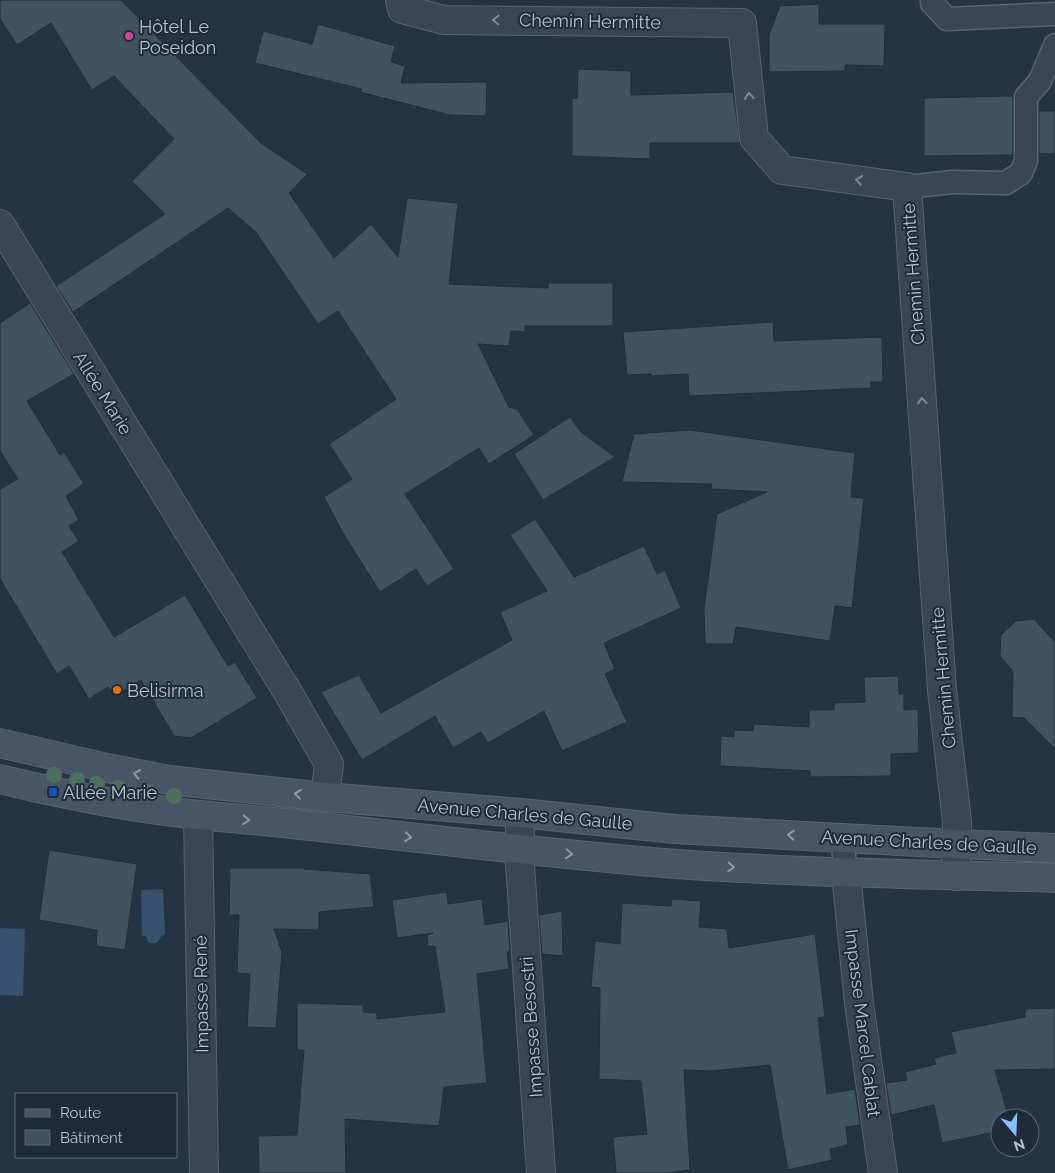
<svg xmlns="http://www.w3.org/2000/svg" width="1055" height="1173" viewBox="0 0 1055 1173" font-family="Raleway,sans-serif">
<rect width="100%" height="100%" fill="#253444"/>
<path fill="#38516c" d="M163 889 165 935 161 936C159 943 154 945 148 942L146 936H142L141 890Z
M0 928 25 929 23 996 0 995Z"/>
<path fill="#415363" stroke="#212d3b" d="M0 0H121L261 143 307 174 289 193 334 258 371 224 398 257 407 198 458 203 449 284 548 288V283H613V326H525V332L511 331 509 346 478 344 509 407 517 409 534 435 489 464 479 448 405 494 454 569 427 586 416 569 380 592 343 533 324 497 352 479 329 444 396 399 338 311 318 324 256 232 228 208 73 312 56 286 165 214 132 181 174 139 114 76 92 90 51 23 17 45 0 19Z
M819 4V24H885L884 66 845 65V71L769 72V35L780 6Z
M318 24 395 46 391 62 405 66 401 83 487 82 486 116 450 115 360 92 362 89 255 63 263 31 312 44Z
M578 69 631 71V95L733 92 740 143H650V159L572 156V98H577Z
M1013 96V155L924 156V98Z
M1039 111H1055V153L1039 154Z
M30 303 74 374 27 401 60 455 64 452 84 484 66 496 79 520 69 526 79 541 62 552 114 637 185 595 228 666 235 662 257 698 191 738 174 736 141 680 115 696 108 687 89 699 69 666 57 674 0 579V489L18 479 0 451V323Z
M773 322 774 341 882 337 883 382H871V388L689 396 688 374 651 376V374L627 375 623 332Z
M570 417 581 432 615 457 543 500 514 454Z
M690 430 855 453 851 497 864 498 852 608 835 606 830 641 736 627 733 644H705L704 608 717 514 767 492 711 489 712 484 622 482 634 434Z
M535 519 574 577 644 546 657 574 665 570 681 608 604 643 615 669 605 674 627 722 562 751 544 711 488 743 481 732 453 748 435 716 362 760 321 692 359 675 381 713 512 640 500 612 547 591 510 535Z
M1034 619 1055 642V749L1024 718 1012 717 1013 671 1000 656 1001 635 1016 621Z
M898 676 899 694H904V710L918 709 919 753 891 754V776L810 777V771L720 766 721 736 734 737V730L753 731 754 724 809 727V710H834V703L865 702 864 677Z
M49 850 137 864 125 950 96 946 97 930 39 920Z
M230 868H304V869L370 874 374 907 319 912V930L274 929 282 952 276 1028 247 1027 250 974 237 973 239 915H229Z
M447 892 448 904 482 899 485 925 508 921 510 952H507L509 969 477 974 487 1083 444 1087 439 1126 345 1119 346 1173H259L258 1136 297 1135 304 1050H297V1003L363 1005V1012L377 1013V1019L445 1012 435 946H428L427 935 433 933 397 938 392 900Z
M672 899 701 901 699 927 727 929 729 948 815 934 825 1017 818 1018 827 1094 855 1089 860 1125 846 1127 848 1145 830 1149 832 1160 788 1170 770 1065 712 1071 684 1070 690 1170 665 1173H616L613 1137 647 1134 641 1081 599 1079 600 988 591 987 595 941 620 944 622 903 671 906Z
M562 911 563 956 542 954 539 915Z
M1055 1008V1069L995 1070 1009 1118H1000V1131L942 1143 934 1105 891 1115 886 1083 907 1080 905 1072 936 1064 934 1058 956 1053 951 1032 1025 1017V1009Z"/>
<g fill="none" stroke-linecap="round" stroke-linejoin="round">
<defs>
<path id="service" d="M932 0V3L947 19 1055 14
M907 187 952 182 1006 183 1021 173 1026 161V97L1040 81 1055 45
M842 838 846 873"/>
<path id="minor" d="M400 0 402 9 444 20 742 23 754 138 782 170 907 187 942 690 957 822 956 876
M0 224 290 696 329 764 325 797
M521 813 519 850 541 1173
M198 815 204 1173
M846 873 859 1003 883 1173"/>
<path id="secondary" d="M0 743 107 768 169 780 325 797 521 813 674 829 956 844 1055 848
M0 779C65 795 132 808 199 815 227 818 256 820 284 823 415 837 545 854 677 864 802 873 929 874 1055 878"/>
</defs>
<use href="#service" stroke="#586471" stroke-width="25"/>
<use href="#minor" stroke="#586471" stroke-width="30"/>
<use href="#secondary" stroke="#586471" stroke-width="30"/>
<use href="#service" stroke="#3a4654" stroke-width="22"/>
<use href="#minor" stroke="#3a4654" stroke-width="28"/>
<use href="#secondary" stroke="#485567" stroke-width="28"/>
</g>
<g fill="#4d6f60">
<circle cx="54" cy="775" r="8"/>
<circle cx="77" cy="780" r="8"/>
<circle cx="97" cy="784" r="8"/>
<circle cx="118" cy="788" r="8"/>
<circle cx="148" cy="792" r="8"/>
<circle cx="174" cy="796" r="8"/>
</g>
<defs><path id="oneway-chevron" d="M-2-3.5L2.5 0L-2 3.5" fill="none" stroke-width="1.6" stroke-linecap="round" stroke-linejoin="round" transform="scale(1.25)"/></defs>
<g stroke="#7f8a97">
<use href="#oneway-chevron" transform="translate(496 20) rotate(-179)"/>
<use href="#oneway-chevron" transform="translate(749 96) rotate(-96)"/>
<use href="#oneway-chevron" transform="translate(859 180) rotate(-172)"/>
<use href="#oneway-chevron" transform="translate(922 401) rotate(-94)"/>
</g>
<g stroke="#909ba9">
<use href="#oneway-chevron" transform="translate(137 774) rotate(-169)"/>
<use href="#oneway-chevron" transform="translate(298 794) rotate(-174)"/>
<use href="#oneway-chevron" transform="translate(246 820) rotate(5)"/>
<use href="#oneway-chevron" transform="translate(791 835) rotate(-177)"/>
<use href="#oneway-chevron" transform="translate(408 837) rotate(6)"/>
<use href="#oneway-chevron" transform="translate(569 854) rotate(5)"/>
<use href="#oneway-chevron" transform="translate(731 867) rotate(3)"/>
</g>
<circle fill="#d1479c" stroke="#1e2b39" stroke-width="2" cx="129" cy="36" r="5"/>
<circle fill="#e8710a" stroke="#1e2b39" stroke-width="2" cx="117" cy="690" r="5"/>
<rect fill="#1a4fb4" stroke="#1e2b39" stroke-width="2" x="48" y="787" width="10" height="10" rx="2.5"/>
<g text-anchor="middle" dominant-baseline="central" stroke-width="4" stroke-linejoin="round" paint-order="stroke">
<g font-size="18" fill="#b7c1cd" stroke="#1e2b39">
<text transform="translate(590 21) rotate(1)">Chemin Hermitte</text>
<text transform="translate(913 274) rotate(-94)">Chemin Hermitte</text>
<text transform="translate(103 393) rotate(58)">Allée Marie</text>
<text transform="translate(943 678) rotate(-95)">Chemin Hermitte</text>
<text transform="translate(525 814) rotate(5)">Avenue Charles de Gaulle</text>
<text transform="translate(929 842) rotate(3)">Avenue Charles de Gaulle</text>
<text transform="translate(201 994) rotate(-91)">Impasse René</text>
<text transform="translate(863 1023) rotate(83)">Impasse Marcel Cablat</text>
<text transform="translate(531 1027) rotate(-94)">Impasse Besostri</text>
</g>
<g font-size="18" fill="#b7c1cd" stroke="#1e2b39" text-anchor="start">
<text x="139" y="26">Hôtel Le<tspan x="139" dy="21">Poseidon</tspan></text>
<text x="127" y="690">Belisirma</text>
<text x="63" y="792">Allée Marie</text>
</g>
</g>
<rect x="15" y="1093" width="162" height="65" fill="#1e2b39" stroke="#5b6774"/>
<rect x="25" y="1109" width="25" height="8" fill="#485567" stroke="#5b6774"/>
<text x="60" y="1118" font-size="15" fill="#b7c1cd">Route</text>
<rect x="25" y="1130" width="25" height="15" fill="#415363" stroke="#5b6774"/>
<text x="60" y="1143" font-size="15" fill="#b7c1cd">Bâtiment</text>
<g transform="translate(1015 1133) rotate(161)"><circle r="24" fill="#1e2b39" stroke="#5b6774"/>
<path d="M0-4L9 19L0 12L-9 19Z" fill="#8cbffe"/>
<text y="-8" font-size="14" font-weight="bold" text-anchor="middle" fill="#b7c1cd">N</text>
</g>
</svg>
